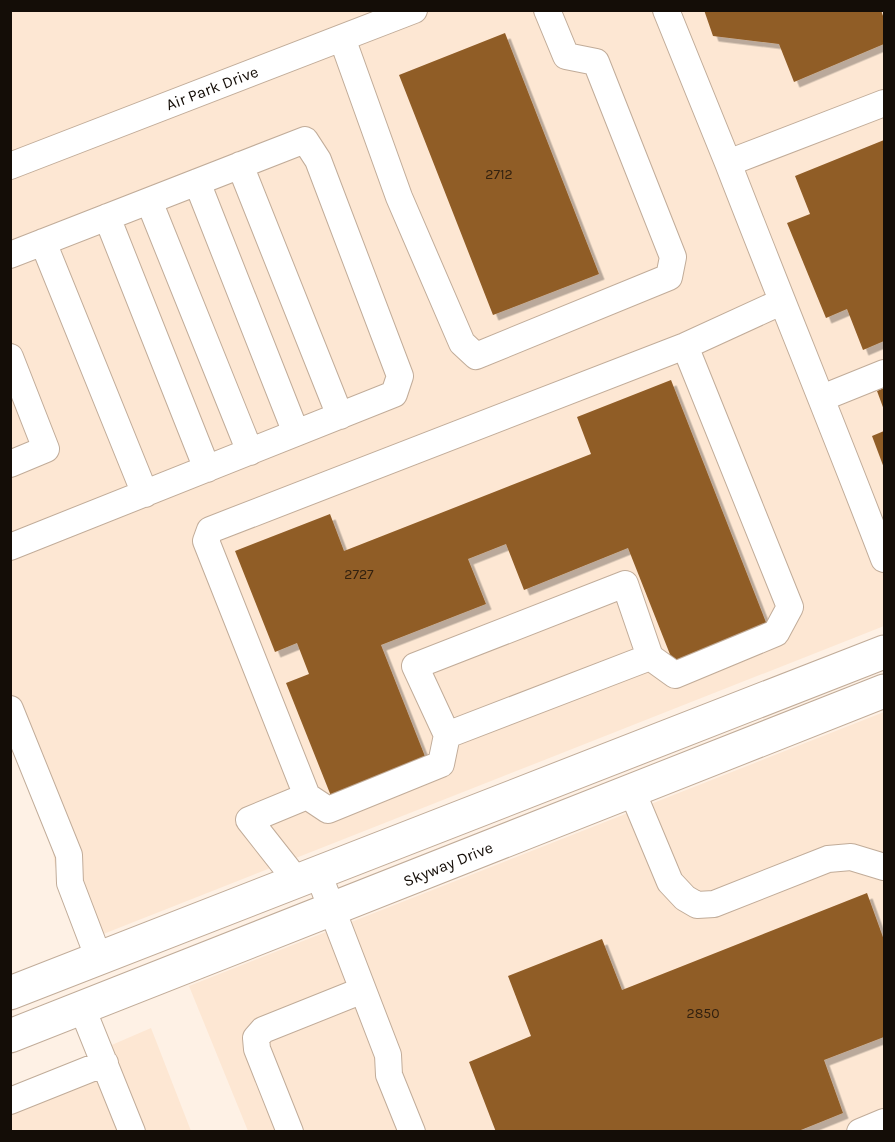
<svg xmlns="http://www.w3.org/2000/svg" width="895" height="1142" viewBox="0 0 895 1142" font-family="Karla,sans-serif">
<defs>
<filter id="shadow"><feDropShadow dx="5.5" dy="5.5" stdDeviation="0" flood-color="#0004"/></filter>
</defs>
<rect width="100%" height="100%" fill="#fef1e5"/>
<path fill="#fde7d3" d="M11 11H884V626L83 942 55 866 51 839 11 736Z
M884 712V1131H248L189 986Z
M151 1028 191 1131H11L10 1089Z"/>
<path fill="#905d27" filter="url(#shadow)" d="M704 10H881L884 19V44L794 82 779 44 713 36Z
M505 33 599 274 493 315 399 75Z
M884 140V341L863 350 847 309 826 318 787 223 810 214 795 176Z
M671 380 767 625 673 662 628 548 524 590 506 544 468 559 486 604 381 645 426 759 331 796 286 683 309 674 297 643 275 652 235 551 330 514 344 551 591 454 577 417Z
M884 388V410L877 391Z
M884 431V468L872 436Z
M867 893 884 940V1037L824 1060 843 1113 796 1132H496L469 1062 531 1036 508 976 602 939 622 990Z"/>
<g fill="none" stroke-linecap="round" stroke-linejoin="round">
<defs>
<path id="minor" d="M666 10 728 163 884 103
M342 38 399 197 462 343 476 356 669 277 673 257 596 62 566 56 547 10
M728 163C779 295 833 426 884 559
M240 165 340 416
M10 166 414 10
M197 182 296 433
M149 201 250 452
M107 217 207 469
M43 242 145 494
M10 255 305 140 318 160 400 376 394 394 10 547
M685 346 790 607 776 633 675 675 650 657 447 735 441 764 328 810 307 796 206 541 210 530 685 346 781 302
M10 357 46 449 10 464
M822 398 884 373
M10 709 69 855 70 883 99 959
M447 735 415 666 625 584 650 657
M632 791 670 882 685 898 697 905 714 904 828 859 851 857 884 867
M318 873 388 1055 389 1075 412 1132
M297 881 249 820 307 796
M82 1008 132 1132
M10 1101 105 1063
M290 1132 257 1049 256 1038 263 1030 363 990
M860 1132 884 1122"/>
<path id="major" d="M10 993 884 652
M10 1036 884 691"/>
</defs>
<use href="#minor" stroke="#c1ac99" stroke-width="28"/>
<use href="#major" stroke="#c1ac99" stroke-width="35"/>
<use href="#minor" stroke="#fff" stroke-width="26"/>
<use href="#major" stroke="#fff" stroke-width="33"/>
</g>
<g text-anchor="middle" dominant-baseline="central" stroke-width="6" stroke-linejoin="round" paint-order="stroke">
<g font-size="14" fill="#33210f">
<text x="499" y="174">2712</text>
<text x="359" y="574">2727</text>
<text x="703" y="1013">2850</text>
</g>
<g font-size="16" fill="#140d07" stroke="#fff">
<text transform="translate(212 88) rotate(-21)">Air Park Drive</text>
<text transform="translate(448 864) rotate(-22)">Skyway Drive</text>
</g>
</g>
<rect width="895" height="1142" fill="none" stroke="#140d07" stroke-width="24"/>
</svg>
